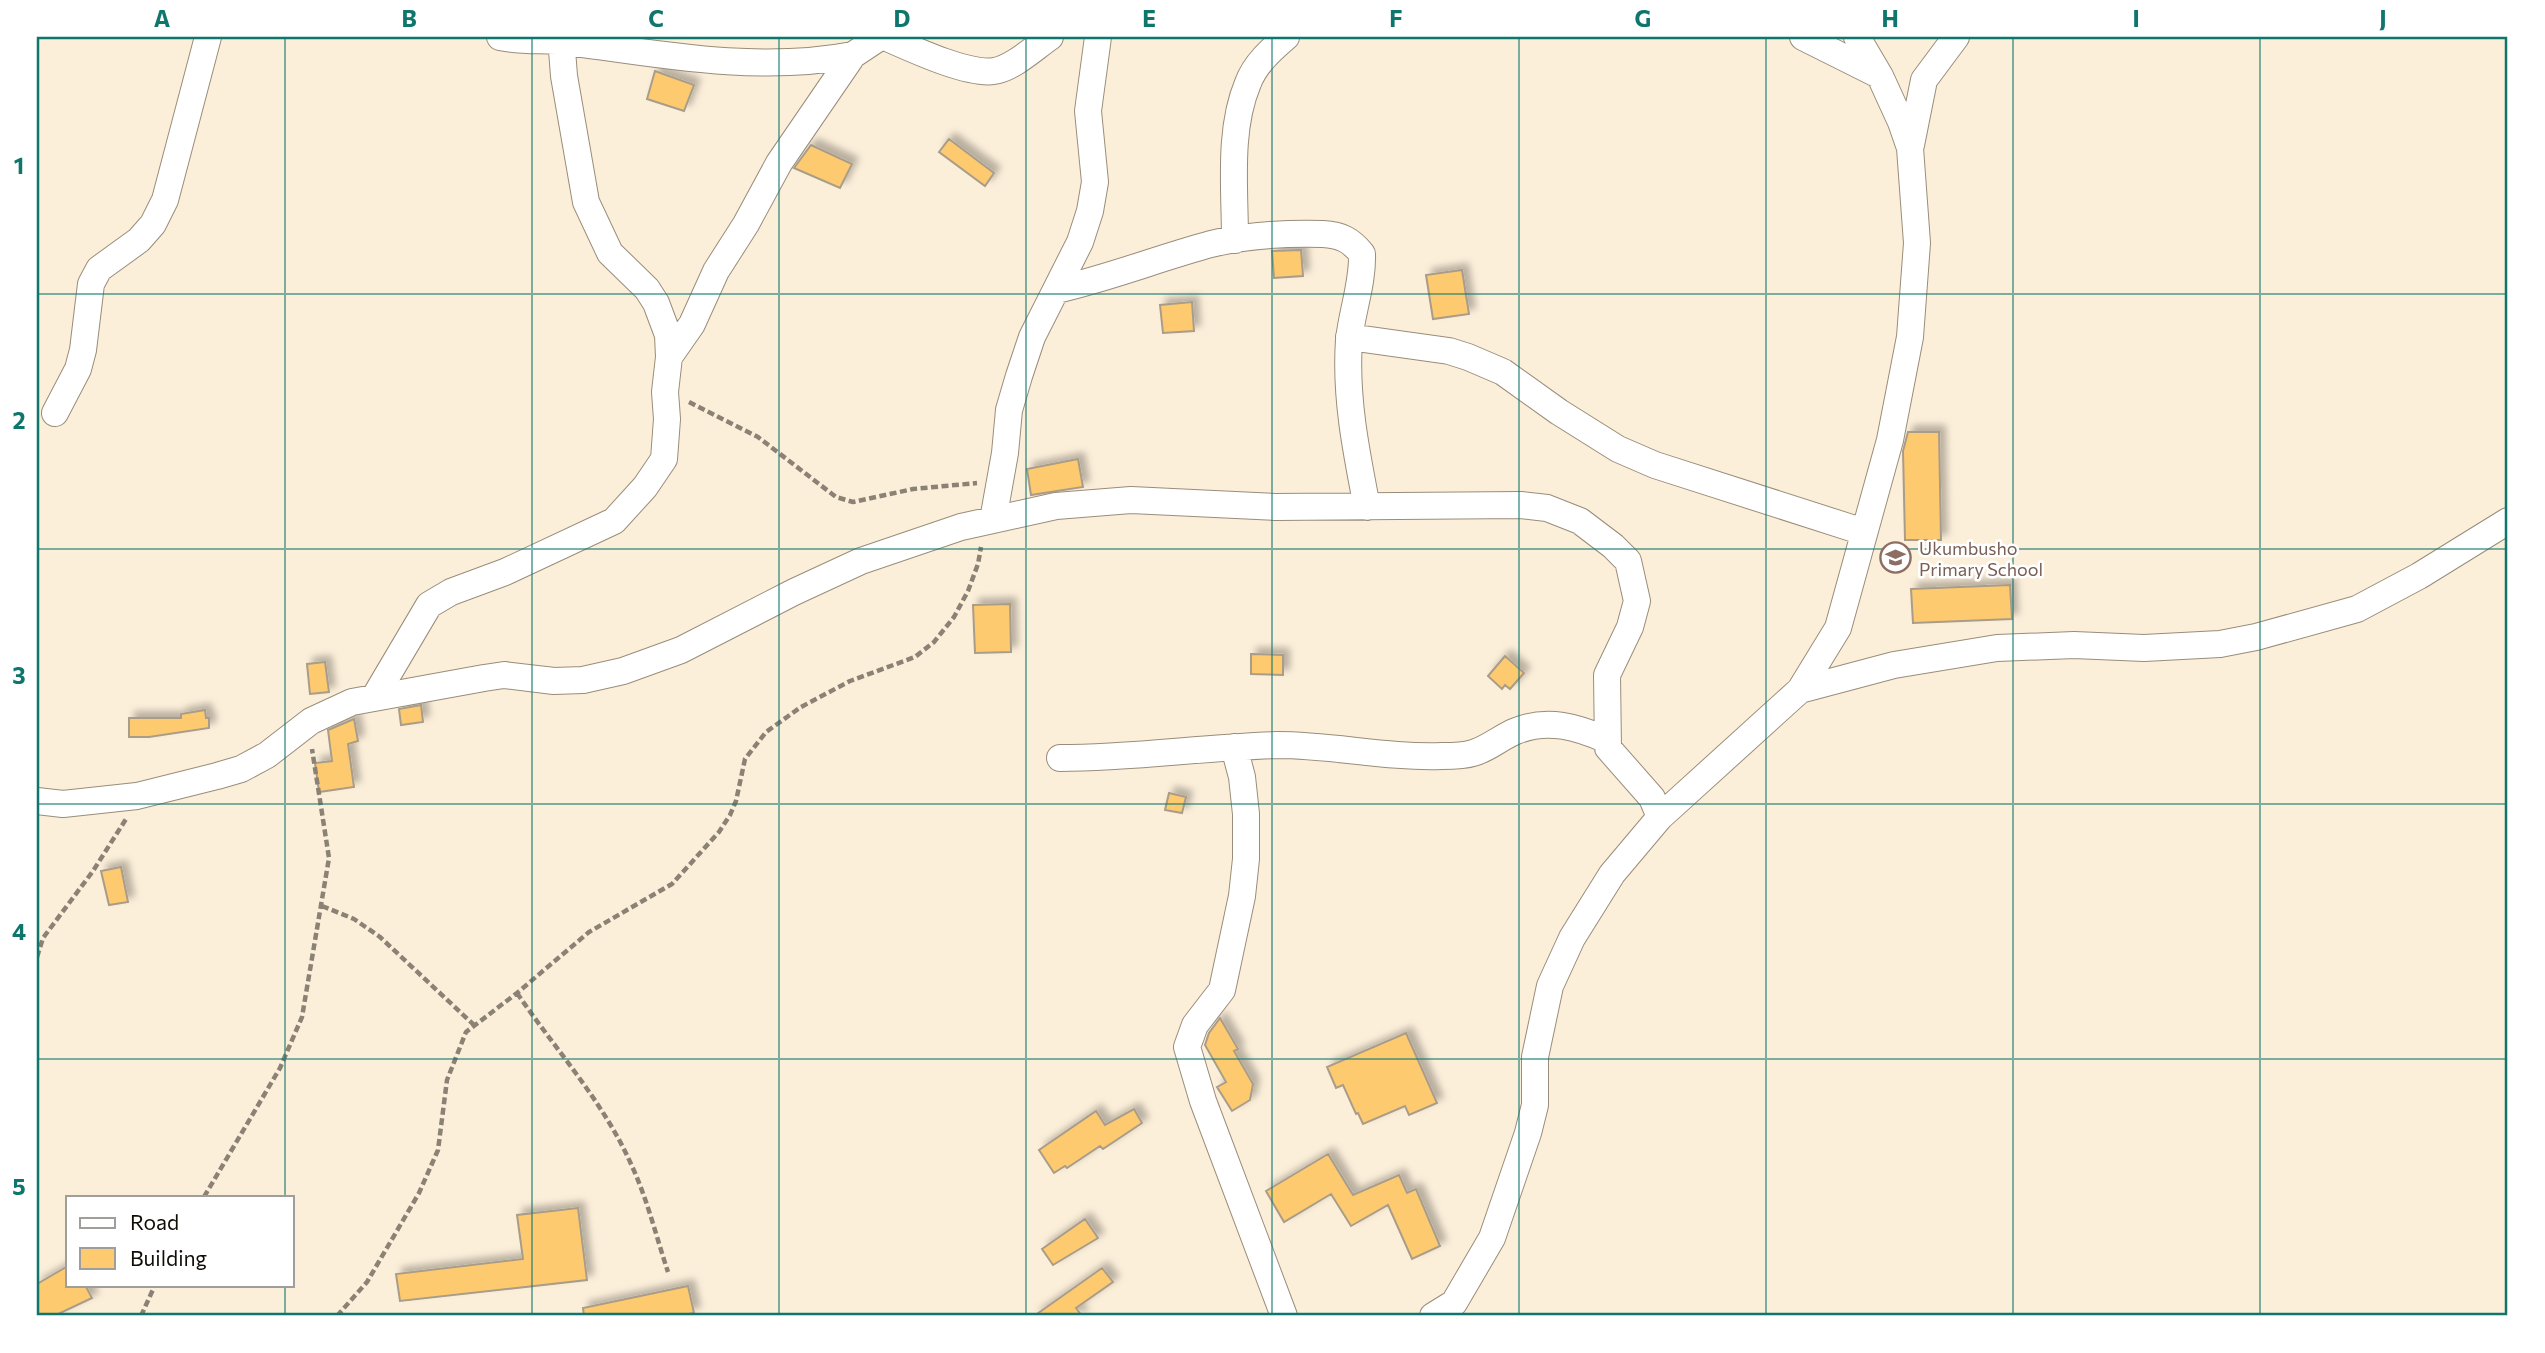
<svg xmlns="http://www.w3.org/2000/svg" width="2545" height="1353" viewBox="0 0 2545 1353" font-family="Commissioner,sans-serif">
<defs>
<filter id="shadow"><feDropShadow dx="6" dy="-6" stdDeviation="3.5" flood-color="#0004"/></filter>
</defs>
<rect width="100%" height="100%" fill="#fcefda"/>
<path fill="#feca70" stroke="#a99d89" stroke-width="2" filter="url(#shadow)" d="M655 71 694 85 684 111 647 99Z
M949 139 994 173 985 186 939 152Z
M811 145 852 164 840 188 794 168Z
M1301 250 1303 276 1274 278 1272 251Z
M1462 270 1469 314 1433 319 1426 275Z
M1192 302 1194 331 1163 333 1160 305Z
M1908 432H1939L1941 540H1905L1903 451Z
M1078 459 1083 487 1031 495 1027 469Z
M2010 585 2012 619 1913 623 1911 589Z
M1010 604 1011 652 975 653 973 605Z
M1251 654 1283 655V675L1251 674Z
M1505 656 1524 673 1510 689 1505 685 1502 689 1488 676Z
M325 662 329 692 310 694 307 664Z
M421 705 423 722 401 725 399 709Z
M205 710 206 718H209V728L149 737H129V718H181V714Z
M354 719 358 741 348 744 354 787 319 792 315 763 332 761 328 730Z
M1169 793 1186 797 1182 813 1165 810Z
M121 867 128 902 109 905 101 871Z
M1220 1018 1238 1049 1234 1051 1253 1084 1250 1100 1232 1111 1217 1087 1226 1082 1205 1045 1209 1033Z
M1406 1033 1437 1103 1409 1115 1405 1106 1363 1124 1358 1113 1356 1114 1343 1085 1336 1088 1327 1067Z
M1134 1109 1142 1123 1103 1149 1100 1146 1067 1168 1065 1166 1054 1173 1039 1150 1096 1111 1105 1125Z
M1328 1154 1353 1195 1399 1175 1407 1193 1416 1189 1440 1246 1412 1259 1388 1205 1351 1226 1331 1194 1284 1222 1266 1191Z
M578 1208 587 1280 400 1301 396 1274 523 1259 517 1215Z
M1085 1219 1098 1238 1053 1265 1042 1249Z
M68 1266V1285H85L92 1298 54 1316H37V1284Z
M1102 1268 1113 1282 1076 1308 1082 1316H1034Z
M688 1286 694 1313 677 1316H584L583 1308Z"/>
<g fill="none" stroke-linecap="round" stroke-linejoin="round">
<defs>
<path id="minor" d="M500 37C523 42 546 39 569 42 663 55 759 73 853 55
M885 37C910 48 967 75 994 71 1013 68 1034 48 1050 37
M1803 37 1879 75
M1911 145 1924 80 1956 37
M1235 240C1235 189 1228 130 1248 83 1255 64 1271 50 1286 37
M1056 290C1109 278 1159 258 1211 244 1247 235 1286 233 1323 234 1341 235 1351 240 1362 254 1363 283 1352 311 1349 340 1345 396 1356 451 1367 507
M1349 337 1449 351 1468 357 1503 372 1559 412 1618 449 1655 465 1864 532
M669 357 692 324 716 271 746 224 779 163 853 55 880 37
M55 413 78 369 83 350 91 284 99 269 139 240 153 224 165 200 208 37
M993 520 1005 453 1009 410 1019 376 1032 337 1080 242 1090 211 1095 182 1088 111 1098 37
M1800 690 1894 665 1997 648 2074 645 2144 648 2220 644 2256 637 2357 609 2419 576 2508 521
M374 698 429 605 451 592 505 572 614 521 645 487 664 459 667 419 665 392 669 357 668 335 656 303 647 289 610 253 586 202 564 76 561 37
M1234 747 1242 777 1246 814V859L1242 896 1222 990 1195 1025 1187 1047 1203 1101 1284 1316
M1060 758C1133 758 1205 747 1278 745 1333 745 1386 758 1442 756 1451 756 1464 756 1473 753 1488 749 1501 737 1516 731 1548 718 1577 727 1607 740
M37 801 63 804 137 796 217 776 241 769 267 755 311 721 352 702 484 678 504 675 554 681 583 680 623 671 681 650 794 592 861 561 961 527 1056 506 1131 500 1275 507 1521 505 1547 508 1580 521 1613 546 1628 561 1637 601 1630 627 1607 675 1608 748 1652 798 1660 817
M1433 1316 1454 1303 1492 1238 1528 1133 1535 1105V1057L1550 986 1572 938 1612 874 1660 817 1800 690 1838 628 1890 440 1910 337 1917 243 1910 148 1901 122 1880 76 1857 37"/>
</defs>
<use href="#minor" stroke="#998d7a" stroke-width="28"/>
<path stroke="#8b8275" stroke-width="4.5" stroke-dasharray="7 3.5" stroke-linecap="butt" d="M689 402 758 437 836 497 853 502 913 489 977 483
M322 906 354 919 380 937 474 1025
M37 957 43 938 93 871 126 819
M517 993C555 1049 603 1101 631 1164 647 1198 656 1236 668 1272
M204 1197 280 1068 302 1017 329 858 312 749
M141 1316 155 1285
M337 1316 367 1282 419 1193 438 1150 447 1080 466 1032 517 993 589 932 672 884 719 832 730 815 736 801 745 759 766 732 801 707 850 681 915 657 934 642 954 617 968 591 978 564 981 547"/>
<use href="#minor" stroke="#fff" stroke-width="26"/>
</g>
<path fill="none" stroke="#0f766e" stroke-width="2" stroke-opacity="0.55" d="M285 37V1197M532 37V1316M779 37V1316M1026 37V1316M1272 37V1316M1519 37V1316M1766 37V1316M2013 37V1316M2260 37V1316M37 294H2508M37 549H2508M37 804H2508M37 1059H2508M285 1285V1316"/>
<defs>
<symbol id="school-ring" viewBox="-11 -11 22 22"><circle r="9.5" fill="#fff" stroke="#8d6e63" stroke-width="1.5"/><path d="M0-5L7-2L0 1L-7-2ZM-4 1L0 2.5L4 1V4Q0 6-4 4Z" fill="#8d6e63"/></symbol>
</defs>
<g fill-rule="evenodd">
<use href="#school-ring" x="1878" y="540" width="35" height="35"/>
</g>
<g text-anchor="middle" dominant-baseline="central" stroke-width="5" stroke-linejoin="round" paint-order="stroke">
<g font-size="18" fill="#785e54" stroke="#fff" text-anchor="start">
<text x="1919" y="548">Ukumbusho<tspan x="1919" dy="21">Primary School</tspan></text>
</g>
</g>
<rect width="2545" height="1353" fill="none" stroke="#ffffff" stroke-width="77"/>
<rect x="66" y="1196" width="228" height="91" fill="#ffffff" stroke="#9f9e9b" stroke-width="2"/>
<rect x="80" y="1218" width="35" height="10" fill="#ffffff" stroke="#9f9e9b" stroke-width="2"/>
<text x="130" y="1230" font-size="21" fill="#100c06">Road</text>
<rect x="80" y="1248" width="35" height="21" fill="#feca70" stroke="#9f9e9b" stroke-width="2"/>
<text x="130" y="1266" font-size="21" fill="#100c06">Building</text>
<rect x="38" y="38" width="2468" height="1276" fill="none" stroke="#0f766e" stroke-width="2.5"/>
<g font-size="23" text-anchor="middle" font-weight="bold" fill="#0f766e">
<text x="162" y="27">A</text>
<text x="409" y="27">B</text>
<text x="656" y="27">C</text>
<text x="902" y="27">D</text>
<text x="1149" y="27">E</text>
<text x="1396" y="27">F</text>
<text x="1643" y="27">G</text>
<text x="1890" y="27">H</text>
<text x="2136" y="27">I</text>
<text x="2383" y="27">J</text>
<text x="19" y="174">1</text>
<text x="19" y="429">2</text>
<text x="19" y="684">3</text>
<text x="19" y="940">4</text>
<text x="19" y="1195">5</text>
</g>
</svg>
